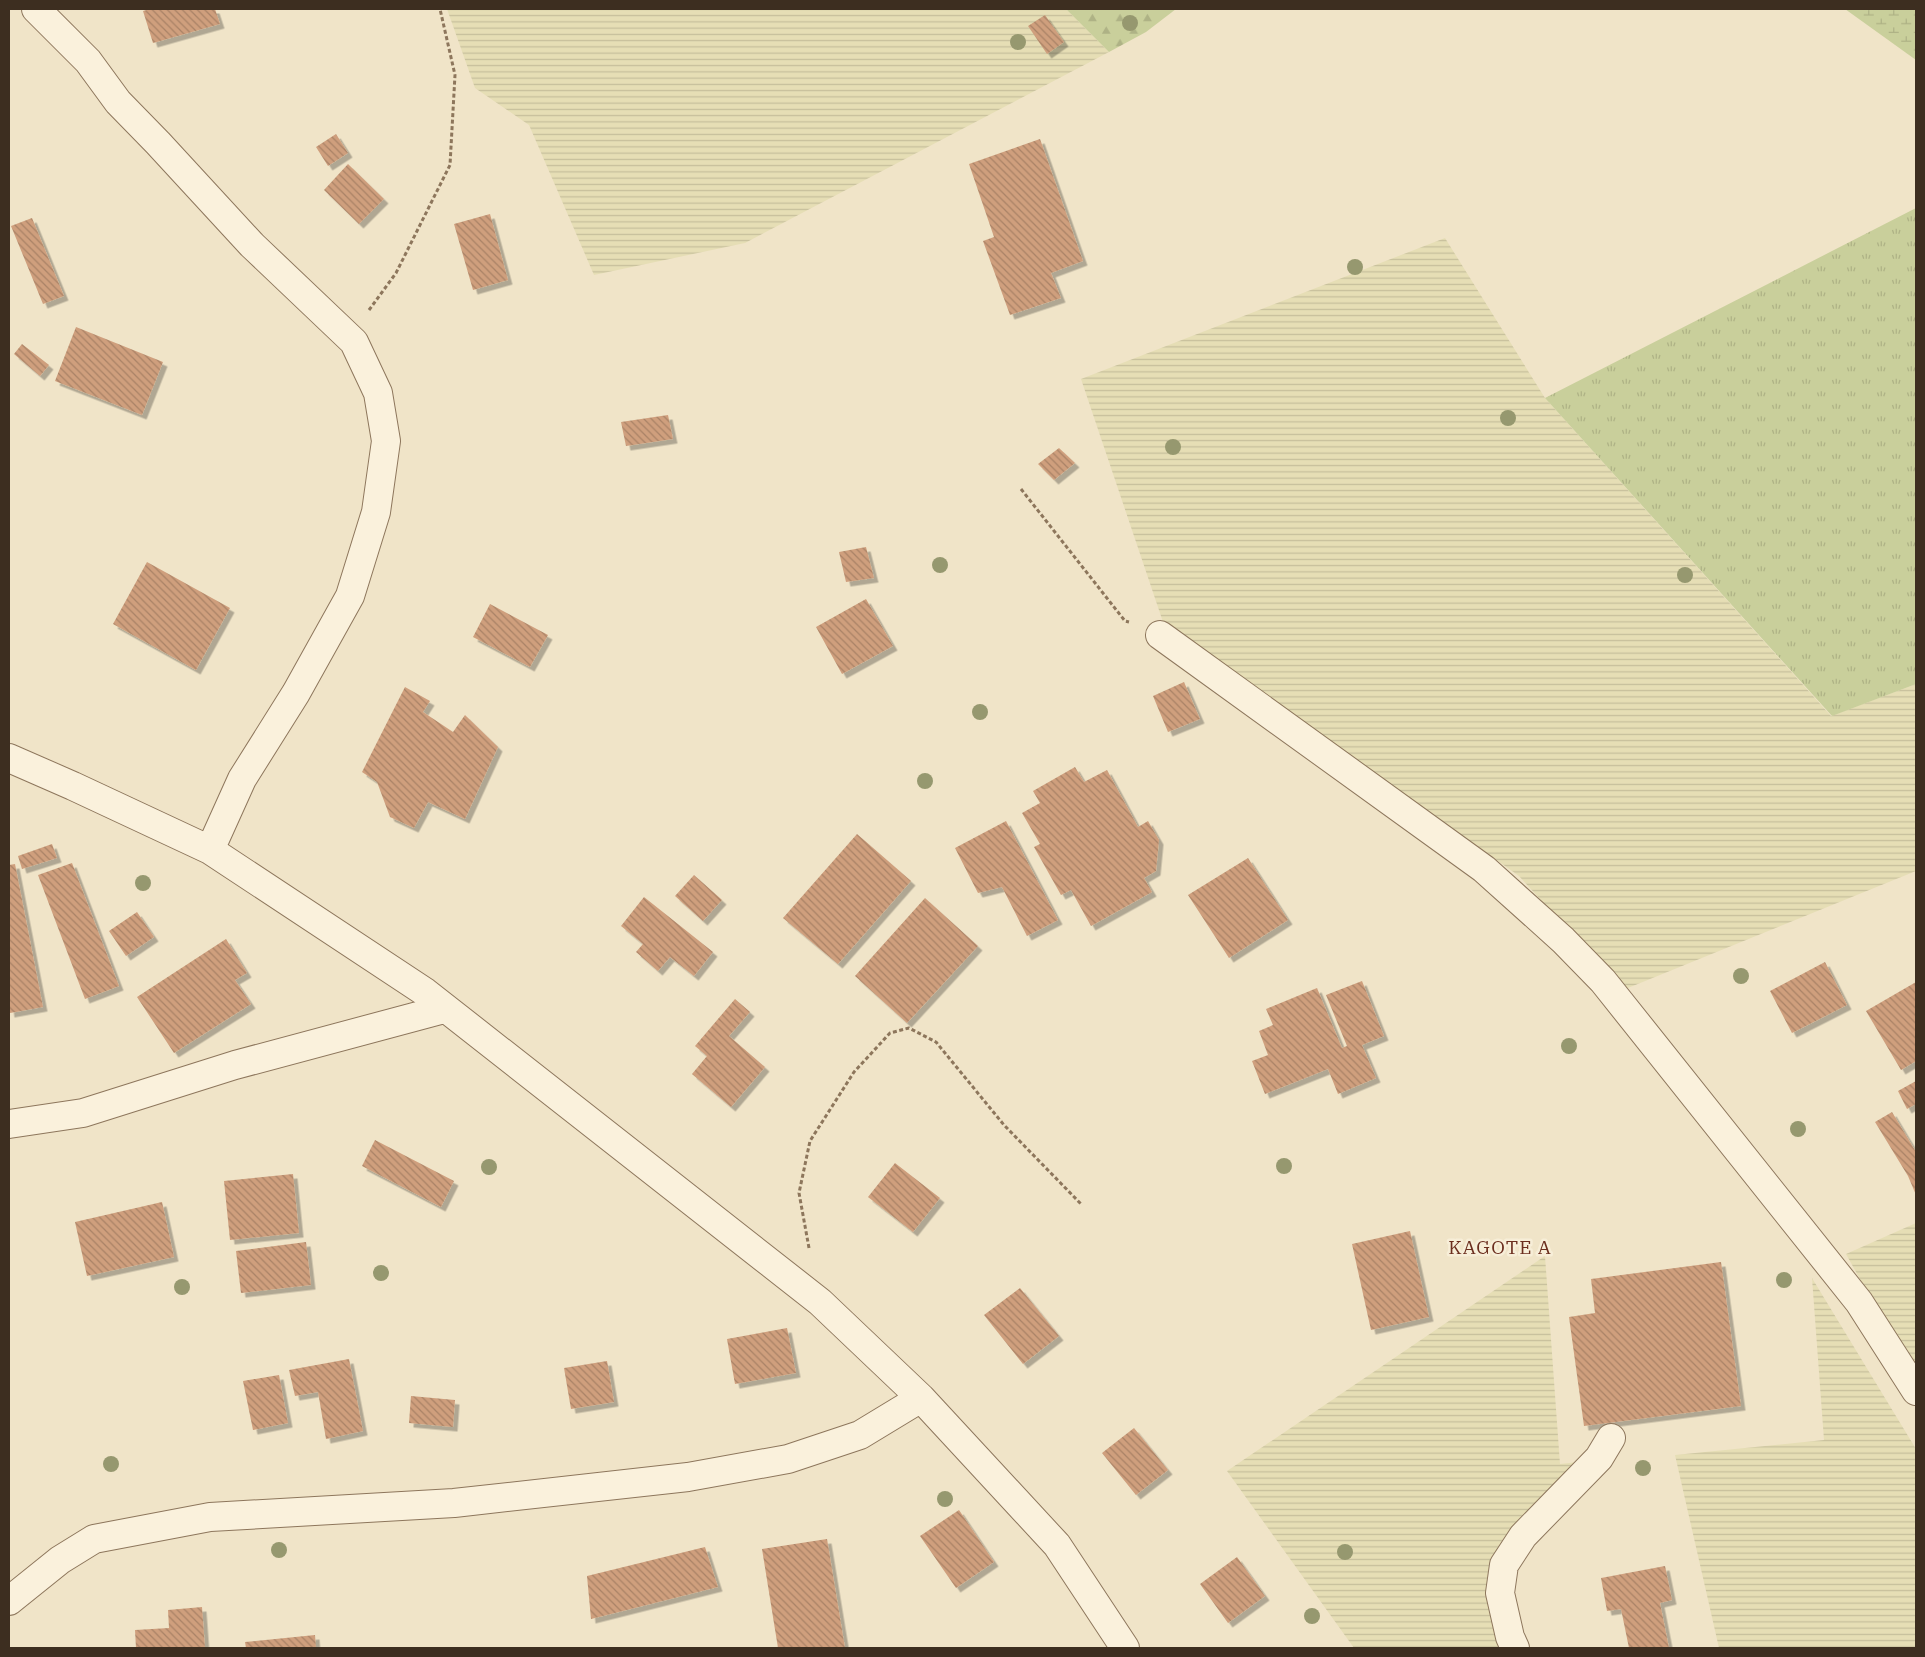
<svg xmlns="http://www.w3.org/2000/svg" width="1925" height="1657" viewBox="0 0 1925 1657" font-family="'IBM Plex Serif',serif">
<defs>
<pattern id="farmland-rules" width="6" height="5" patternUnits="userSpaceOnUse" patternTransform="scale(1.25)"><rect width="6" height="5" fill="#e6deb5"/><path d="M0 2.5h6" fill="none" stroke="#c6bf9b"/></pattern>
<pattern id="grass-tufts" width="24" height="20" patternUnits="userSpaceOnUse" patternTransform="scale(1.25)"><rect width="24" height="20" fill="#c9cf9b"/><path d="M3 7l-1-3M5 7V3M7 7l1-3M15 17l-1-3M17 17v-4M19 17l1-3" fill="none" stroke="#aeb285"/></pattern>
<pattern id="forest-firs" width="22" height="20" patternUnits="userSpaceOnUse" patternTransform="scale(1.25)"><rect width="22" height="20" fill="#c9cf9b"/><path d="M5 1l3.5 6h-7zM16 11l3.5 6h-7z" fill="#aeb285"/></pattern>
<pattern id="wetland-marsh" width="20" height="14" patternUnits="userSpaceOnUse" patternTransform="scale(1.25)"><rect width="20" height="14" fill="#c9cf9b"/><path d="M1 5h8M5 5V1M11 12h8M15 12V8" fill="none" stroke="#aeb285"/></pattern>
<pattern id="building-back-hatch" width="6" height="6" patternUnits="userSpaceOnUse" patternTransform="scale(1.25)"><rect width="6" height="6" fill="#cf9f7d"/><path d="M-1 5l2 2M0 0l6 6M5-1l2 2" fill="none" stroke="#a98266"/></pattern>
<filter id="shadow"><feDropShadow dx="4.5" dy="4.5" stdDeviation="0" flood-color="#0004"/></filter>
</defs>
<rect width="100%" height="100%" fill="#f0e4c8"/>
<path fill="url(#farmland-rules)" d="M447 9H1066L1109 52 745 243 594 275 529 125 475 88Z
M1445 238 1545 398 1831 716 1916 684V871L1623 990 1519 876 1163 622 1081 379Z
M1916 1223V1380L1846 1254Z
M1545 1256 1560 1464 1595 1460 1534 1540 1504 1591 1523 1648H1354L1227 1471Z
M1812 1278 1916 1449V1648H1719L1675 1455 1824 1440Z"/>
<path fill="url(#grass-tufts)" d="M1916 208V684L1832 716 1545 398Z"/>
<path fill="url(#forest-firs)" d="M1066 9H1176L1146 32 1109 52Z"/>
<path fill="url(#wetland-marsh)" d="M1845 9H1916V60Z"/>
<path fill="url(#building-back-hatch)" filter="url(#shadow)" d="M150 9H215L220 24 153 43 143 11Z
M1045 15 1064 42 1047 54 1028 26Z
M336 134 348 153 328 166 316 147Z
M1040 139 1083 261 1051 273 1061 298 1010 315 983 241 994 237 969 164Z
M348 164 384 199 359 224 324 190Z
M490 214 508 280 473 290 454 224Z
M32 218 64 296 43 304 11 226Z
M76 327 163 362 142 415 55 381Z
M22 344 49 365 40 376 14 354Z
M668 415 673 439 626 446 621 422Z
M1059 448 1075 463 1054 480 1038 464Z
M866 547 874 578 846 582 839 552Z
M147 562 230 608 196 670 113 624Z
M866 599 893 646 842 674 816 627Z
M490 604 548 635 530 667 473 637Z
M1184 682 1200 719 1168 732 1153 696Z
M405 687 430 701 423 712 453 732 465 715 498 747 465 819 428 802 414 828 390 817 377 782 362 772Z
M1075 767 1084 782 1107 770 1138 827 1148 821 1159 840 1156 871 1144 878 1152 892 1091 926 1071 890 1061 895 1034 847 1040 844 1022 813 1040 803 1033 791Z
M1006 821 1058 920 1027 936 1002 887 978 893 955 848Z
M857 834 911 881 838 964 783 918Z
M52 844 57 858 22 869 18 856Z
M1248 858 1288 920 1229 958 1188 895Z
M72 863 119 986 85 999 38 875Z
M15 864 43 1007 10 1013 9 1005V865Z
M694 875 722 900 703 921 675 896Z
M644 897 713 952 694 976 670 957 658 971 636 952 643 944 621 926Z
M925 898 978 946 907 1023 855 976Z
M137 912 154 937 126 956 109 931Z
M226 939 247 973 235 980 251 1004 174 1053 137 997Z
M1825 962 1847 1005 1792 1033 1770 991Z
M1362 981 1384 1036 1362 1045 1376 1078 1338 1094 1328 1069 1265 1094 1252 1061 1268 1055 1259 1031 1273 1025 1266 1009 1317 988 1342 1048 1347 1046 1326 995Z
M1916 982V1061L1901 1070 1866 1011Z
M735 999 750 1012 729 1036 765 1067 731 1107 692 1074 707 1056 695 1046Z
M1916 1081V1104L1907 1109 1898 1091Z
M1892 1112 1916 1152V1195L1908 1176 1875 1122Z
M375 1140 454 1181 441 1207 362 1166Z
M895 1163 940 1198 913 1232 868 1197Z
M293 1174 299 1233 230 1240 224 1181Z
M162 1202 174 1257 87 1276 75 1222Z
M1410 1231 1429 1317 1371 1330 1352 1244Z
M306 1242 311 1285 241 1293 236 1251Z
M1721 1262 1741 1406 1584 1426 1569 1317 1595 1313 1591 1279Z
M1020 1288 1059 1336 1023 1364 984 1315Z
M787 1328 796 1373 735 1384 727 1339Z
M349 1359 363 1431 326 1439 318 1392 295 1396 289 1370Z
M607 1361 614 1402 571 1409 564 1368Z
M279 1375 288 1423 253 1430 243 1381Z
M411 1396 455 1400 453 1427 409 1423Z
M1134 1428 1168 1470 1136 1495 1102 1453Z
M959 1510 994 1562 956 1588 920 1536Z
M827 1539 845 1648H778L762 1549Z
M705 1547 718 1587 591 1619 587 1576Z
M1237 1557 1265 1596 1228 1623 1200 1584Z
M1665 1566 1672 1600 1660 1603 1669 1648H1629L1621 1609 1607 1611 1601 1578Z
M202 1607 205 1648H136L135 1630 169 1628 168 1610Z
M315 1635 316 1648H246L245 1642Z"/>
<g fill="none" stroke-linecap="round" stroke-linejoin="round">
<defs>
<path id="minor" d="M36 9 88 61 118 102 158 143 252 245 354 342 378 393 386 441 376 512 350 596 296 693 242 779 210 850
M1160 635 1484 869 1563 940 1603 981 1859 1302 1916 1391
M9 758 73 786 210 850 425 992 820 1302 921 1398 1057 1545 1125 1648
M9 1124 83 1113 235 1065 444 1009
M9 1601 60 1560 94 1539 210 1517 454 1503 688 1477 788 1459 860 1435 921 1398
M1515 1648 1510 1637 1500 1593 1504 1565 1523 1536 1599 1458 1611 1438"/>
</defs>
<use href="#minor" stroke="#8d765c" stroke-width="30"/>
<path stroke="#8d765c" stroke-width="3" stroke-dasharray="4 2.5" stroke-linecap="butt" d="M369 310 396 273 450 165 455 75 440 9
M1021 489 1125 621 1129 622
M809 1248 799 1193 810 1141 854 1072 890 1033 909 1028 936 1042 1004 1125 1081 1204"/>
<use href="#minor" stroke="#faf1dc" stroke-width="28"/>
</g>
<g fill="#96986f">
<circle cx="1130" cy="23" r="8"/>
<circle cx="1018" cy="42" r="8"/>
<circle cx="1355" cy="267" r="8"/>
<circle cx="1508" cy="418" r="8"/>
<circle cx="1173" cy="447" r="8"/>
<circle cx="940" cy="565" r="8"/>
<circle cx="1685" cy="575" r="8"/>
<circle cx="980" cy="712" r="8"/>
<circle cx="925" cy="781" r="8"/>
<circle cx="143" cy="883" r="8"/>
<circle cx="1741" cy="976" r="8"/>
<circle cx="1569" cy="1046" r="8"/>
<circle cx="1798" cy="1129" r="8"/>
<circle cx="1284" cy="1166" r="8"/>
<circle cx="489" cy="1167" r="8"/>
<circle cx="381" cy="1273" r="8"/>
<circle cx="1784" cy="1280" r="8"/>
<circle cx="182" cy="1287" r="8"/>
<circle cx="111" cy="1464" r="8"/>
<circle cx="1643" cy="1468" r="8"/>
<circle cx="945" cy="1499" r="8"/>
<circle cx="279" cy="1550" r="8"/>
<circle cx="1345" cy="1552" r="8"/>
<circle cx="1312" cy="1616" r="8"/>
</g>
<g text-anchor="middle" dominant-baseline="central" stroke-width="5" stroke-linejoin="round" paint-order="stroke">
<g font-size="19" letter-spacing="1" fill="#6b2e1e" stroke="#f7eed8">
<text x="1500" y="1247">KAGOTE A</text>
</g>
</g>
<rect width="1925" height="1657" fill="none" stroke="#3d2e20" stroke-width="20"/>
</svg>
